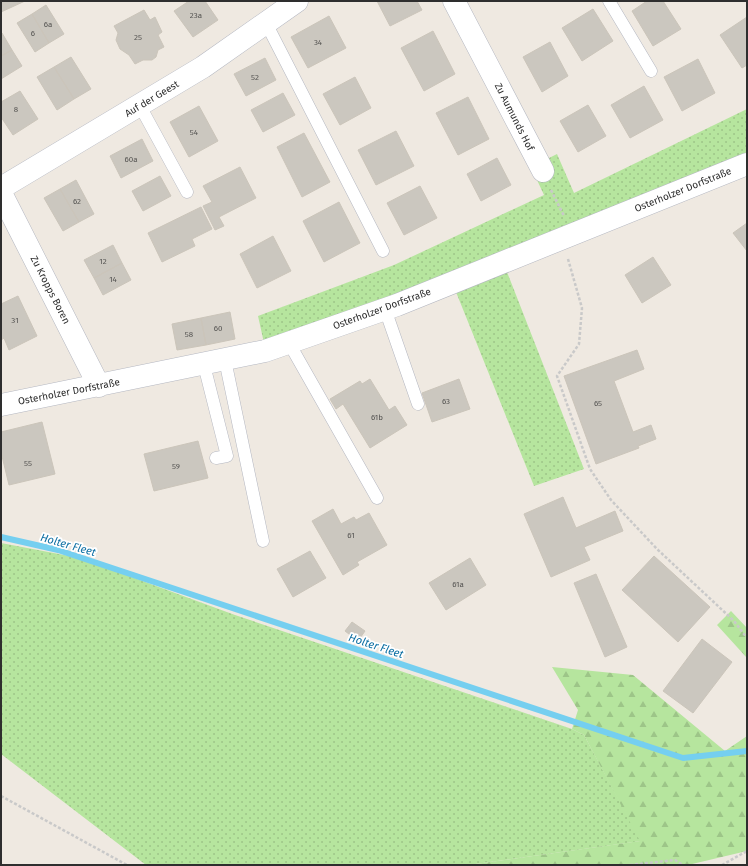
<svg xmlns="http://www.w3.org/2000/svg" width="748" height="866" viewBox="0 0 748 866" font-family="'Fira Sans',sans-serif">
<defs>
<pattern id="grass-dots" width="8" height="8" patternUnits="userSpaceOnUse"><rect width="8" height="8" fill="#b6e59e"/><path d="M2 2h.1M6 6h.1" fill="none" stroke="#9dc588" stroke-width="1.8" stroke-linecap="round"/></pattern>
<pattern id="forest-firs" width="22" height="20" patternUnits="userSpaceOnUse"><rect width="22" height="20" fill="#b6e59e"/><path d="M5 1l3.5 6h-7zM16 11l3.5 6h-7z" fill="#9dc588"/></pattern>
</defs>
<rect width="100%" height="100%" fill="#efe9e1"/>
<path fill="url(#grass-dots)" d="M747 109V157L474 268 264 343 258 316 394 265 544 195 531 167 557 154 574 193Z
M507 272 584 469 534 486 456 292Z
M1 543 80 558 235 615 572 729 584 735 641 841 468 865H146L1 754Z"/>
<path fill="url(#forest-firs)" d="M731 611 747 628V658L717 625Z
M552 667 633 675 725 751 747 736V851L688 865H468L640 841 584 735 572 729 578 710Z"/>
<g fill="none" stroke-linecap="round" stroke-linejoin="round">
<path stroke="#75cff0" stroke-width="6" d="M1 537 58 550 683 758 747 751"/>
</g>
<path fill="#cbc7bf" stroke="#cbc5ba" d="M1 1H25L1 12Z
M189 1H205L218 20 193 37 174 11Z
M377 1H417L422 10 390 26Z
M647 1H663L681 29 653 46 632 11Z
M46 5 64 34 49 43 32 14Z
M593 9 613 41 582 61 562 28Z
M144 10 150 20 155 17 162 32 158 35 164 47 158 50 156 57 152 60H143L135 64 129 55 120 49 116 40 118 33 114 26Z
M32 14 49 43 35 52 17 23Z
M329 16 346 48 308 68 291 37Z
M747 17V65L742 68 720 35Z
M433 31 455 74 424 91 401 48Z
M2 33 12 50 1 56V34Z
M550 42 568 76 542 92 523 57Z
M12 50 22 66 1 79V56Z
M71 57 91 89 74 99 54 67Z
M265 58 276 80 246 96 234 74Z
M698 59 715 93 682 111 664 77Z
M54 67 74 99 57 110 37 77Z
M355 77 371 108 340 125 323 94Z
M644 86 663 120 630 138 611 105Z
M20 91 38 119 13 135 1 117V102Z
M283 93 295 115 263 132 251 110Z
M468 97 489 139 458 155 436 113Z
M588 105 606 136 578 152 560 121Z
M199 106 218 141 189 157 170 122Z
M396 131 414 166 376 185 358 150Z
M304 133 330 182 302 197 277 147Z
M142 139 153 161 121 178 110 156Z
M497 158 511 185 481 201 467 174Z
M240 167 256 198 219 217 224 226 215 230 203 206 212 202 203 186Z
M160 176 171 196 143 211 132 191Z
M76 180 94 214 79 222 60 189Z
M420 186 437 218 404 235 387 203Z
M60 189 79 222 63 231 44 198Z
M339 202 360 243 324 262 303 221Z
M201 207 212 229 192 239 195 246 162 262 148 233Z
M747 223V251L733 233Z
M273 236 291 271 257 288 240 254Z
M113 245 122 263 94 278 84 260Z
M653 257 671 285 642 303 625 275Z
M122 263 131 280 103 295 94 278Z
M18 296 37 336 9 350 4 338 1 340V304Z
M230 312 235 339 206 345 201 318Z
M201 318 206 345 177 350 172 324Z
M637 350 644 369 614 381 633 432 651 425 656 439 638 446 639 448 596 464 564 376Z
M370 379 389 410 395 406 407 425 370 448 343 404 336 409 330 399 360 381 362 384Z
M459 379 470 409 432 422 422 393Z
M42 422 55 474 9 485 1 452V432Z
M198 441 208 478 154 491 144 454Z
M563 497 576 528 615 511 623 531 584 547 590 560 551 577 524 514Z
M333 509 341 524 354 517 356 520 369 513 387 545 357 562 359 565 343 575 312 521Z
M310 551 326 578 293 597 277 569Z
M654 556 710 607 678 642 622 590Z
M470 558 486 585 446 610 429 583Z
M596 574 627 647 605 657 574 583Z
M352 622 365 631 358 641 345 631Z
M702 639 732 662 693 713 663 691Z"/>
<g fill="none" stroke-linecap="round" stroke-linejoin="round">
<defs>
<path id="lane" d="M609 1 651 71
M266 23 383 251
M140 106 187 192
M385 309 418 404
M289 343 377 498
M225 360 263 541
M204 365 227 456 216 458"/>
<path id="street" d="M454 1 543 171
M1 188 203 67 297 1
M1 193 99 386
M1 405 265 351 397 305 747 164"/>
</defs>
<use href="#lane" stroke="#b4b7c1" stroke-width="13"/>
<use href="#street" stroke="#b4b7c1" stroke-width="23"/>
<path stroke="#c9c9c9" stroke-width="2.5" stroke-dasharray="3 2" stroke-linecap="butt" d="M551 190 564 216
M568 259 582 308 579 344 557 376 590 469 611 500 657 549 734 621 747 638
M1 796 127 865
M630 865 675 860 683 865
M722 865 747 851"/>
<use href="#lane" stroke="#fff" stroke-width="12"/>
<use href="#street" stroke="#fff" stroke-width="22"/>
</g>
<g text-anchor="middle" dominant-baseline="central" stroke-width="3.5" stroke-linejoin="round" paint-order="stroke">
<g font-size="8" fill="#555452">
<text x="196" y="15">23a</text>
<text x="48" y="24">6a</text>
<text x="33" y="33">6</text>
<text x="138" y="37">25</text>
<text x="318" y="42">34</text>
<text x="255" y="77">52</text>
<text x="16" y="109">8</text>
<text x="194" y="132">54</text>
<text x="131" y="159">60a</text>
<text x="77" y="201">62</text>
<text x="103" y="261">12</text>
<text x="113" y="279">14</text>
<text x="15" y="320">31</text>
<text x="218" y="328">60</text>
<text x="189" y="334">58</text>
<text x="446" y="401">63</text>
<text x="598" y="403">65</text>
<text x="377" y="417">61b</text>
<text x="28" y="463">55</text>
<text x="176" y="466">59</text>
<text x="351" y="535">61</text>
<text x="458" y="584">61a</text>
</g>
<g font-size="10" fill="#2e2e2e" stroke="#fff">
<text transform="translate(152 99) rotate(-31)">Auf der Geest</text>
<text transform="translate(514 117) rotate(63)">Zu Aumunds Hof</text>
<text transform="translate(683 190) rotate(-22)">Osterholzer Dorfstraße</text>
<text transform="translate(50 290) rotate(63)">Zu Kropps Boren</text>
<text transform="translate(382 309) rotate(-20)">Osterholzer Dorfstraße</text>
<text transform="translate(69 392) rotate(-11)">Osterholzer Dorfstraße</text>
</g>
<g font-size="11" font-style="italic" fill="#0d6fa3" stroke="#fff">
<text transform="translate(68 545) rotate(16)">Holter Fleet</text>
<text transform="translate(376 646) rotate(18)">Holter Fleet</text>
</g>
</g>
<rect width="748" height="866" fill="none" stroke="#2e2e2e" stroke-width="4"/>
</svg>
